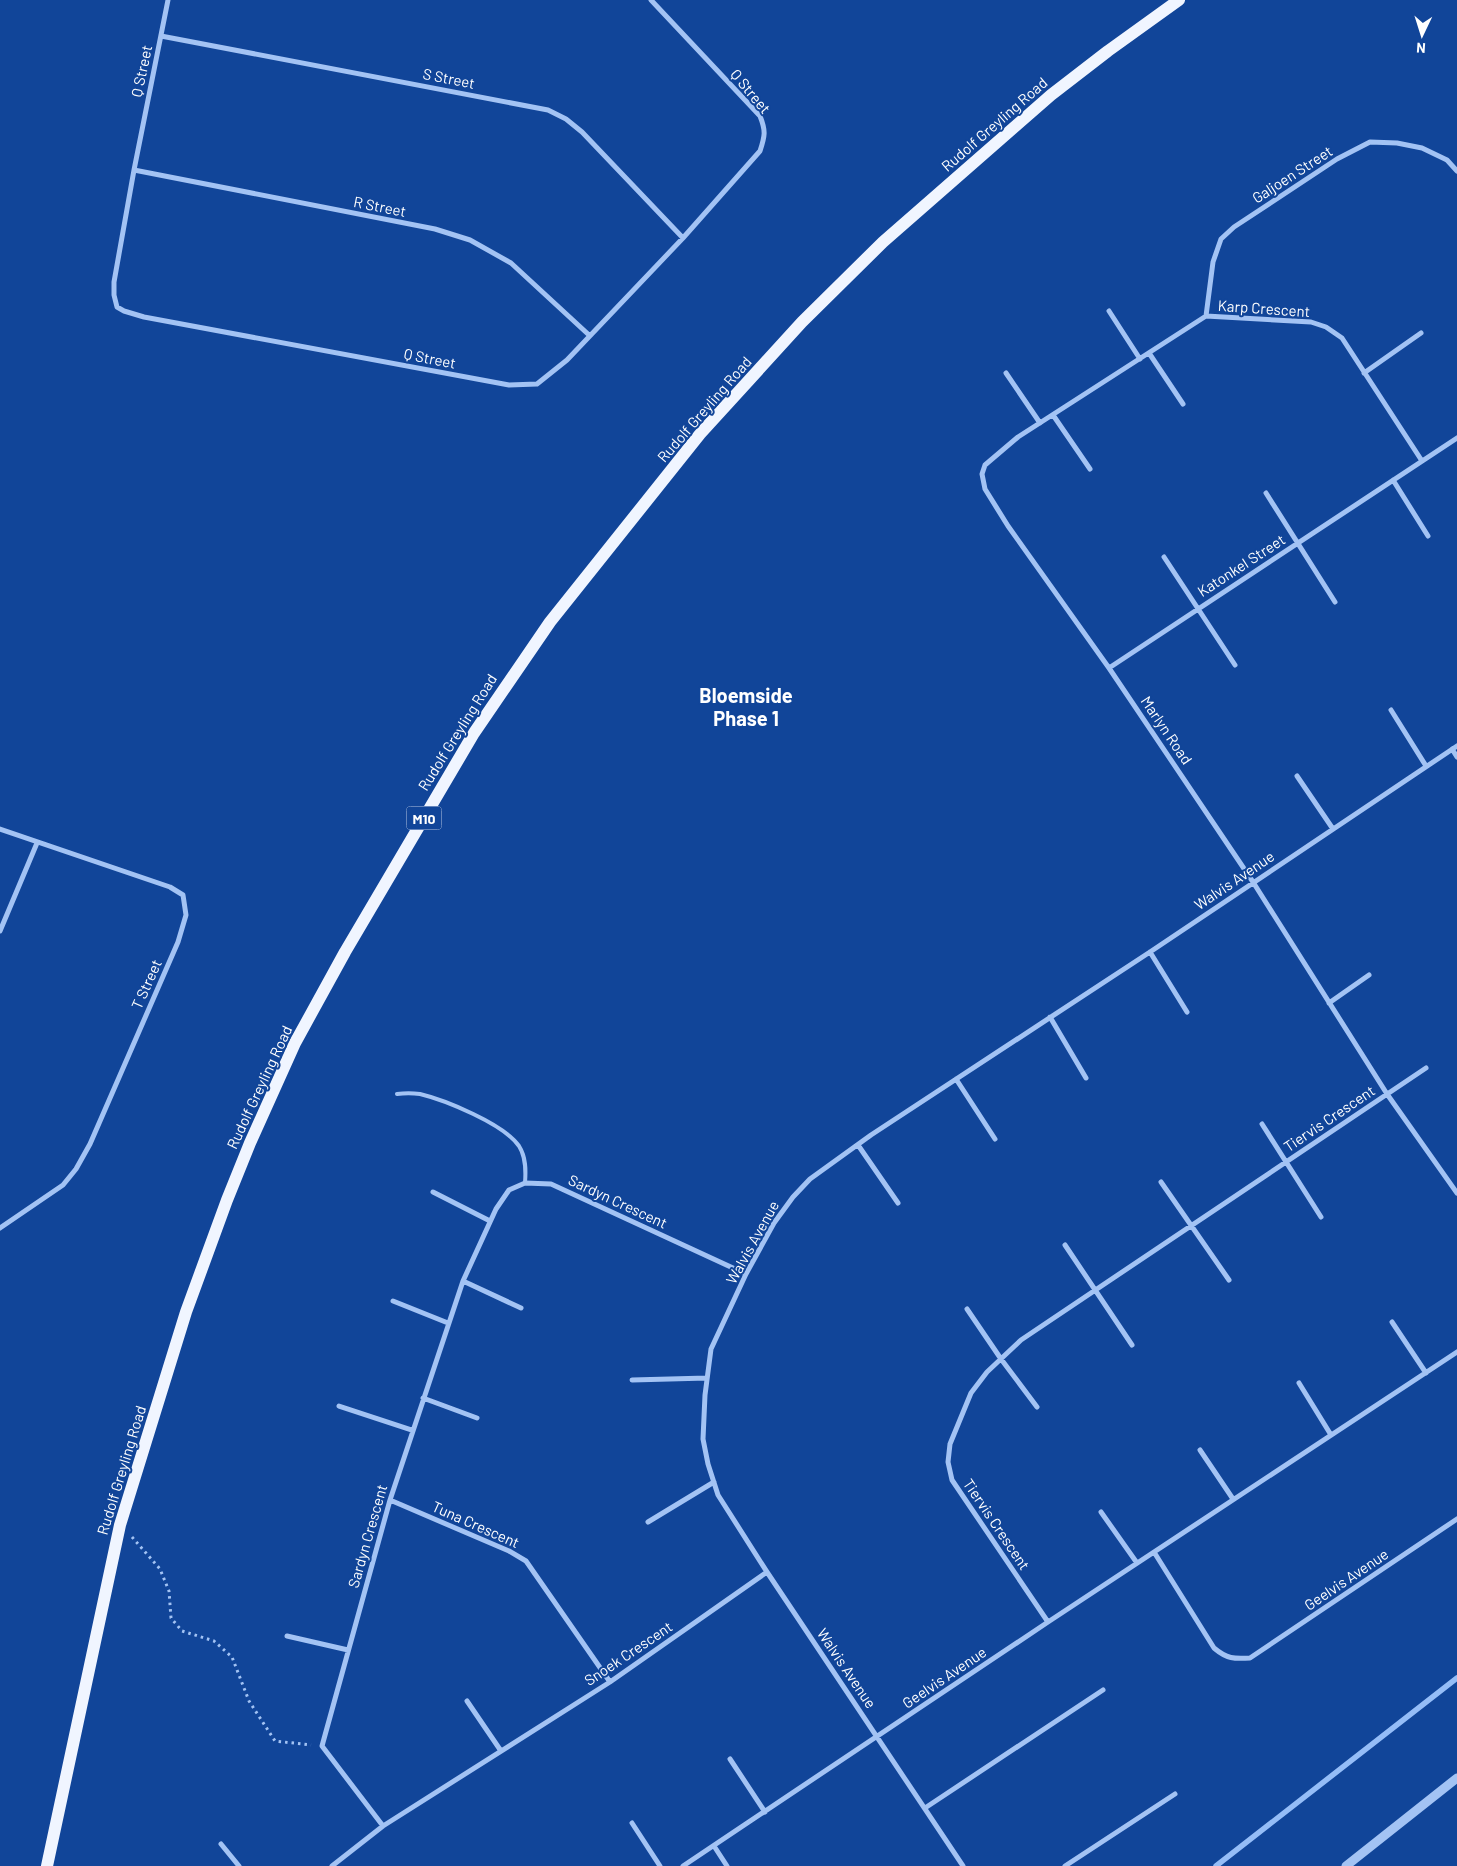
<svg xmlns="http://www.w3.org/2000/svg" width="1457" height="1866" viewBox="0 0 1457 1866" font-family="Barlow,sans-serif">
<rect width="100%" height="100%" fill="#114599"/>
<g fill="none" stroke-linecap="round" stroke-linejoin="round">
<path stroke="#95bdf7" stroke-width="5.5" d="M1216 1866 1457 1678"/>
<path stroke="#a3c3f4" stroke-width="3" stroke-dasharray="2.5 4" stroke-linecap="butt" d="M132 1537 160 1569 169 1591 171 1618 182 1631 214 1641 232 1657 249 1701 275 1741 311 1745"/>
<path stroke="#a3c3f4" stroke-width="4" d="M397 1094C405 1093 412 1093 420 1094 445 1100 504 1124 519 1146 526 1157 526 1170 525 1183"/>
<path stroke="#a3c3f4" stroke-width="5" d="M168 0 134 170 114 282V295L117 307 124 311 144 317 509 385 537 384 567 360 683 238 760 151C765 136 766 131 760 116L651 0
M161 36 548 110 566 119 582 132 683 238
M134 170 435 229 470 240 511 263 589 335
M1109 311 1140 359
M1206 316 1213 262 1221 239 1234 227 1337 159 1370 142 1397 143 1422 148 1447 160 1457 171
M1149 353 1183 404
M1006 373 1040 423
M1364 373 1421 333
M1053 415 1090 469
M1422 461 1342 338 1326 327 1311 322 1206 316 1018 437 985 465 982 474 985 489 1008 526 1109 668 1253 882 1387 1094 1457 1193
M1393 480 1428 536
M1266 493 1335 602
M1164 557 1235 665
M1109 668 1457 438
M1391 710 1426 766
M1452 749 1457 757
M1297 776 1333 829
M0 829 170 887 183 895 186 915 178 942 90 1144 76 1169 63 1185 0 1228
M0 931 37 843
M1150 952 1187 1012
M1329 1003 1369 975
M1050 1017 1086 1078
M956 1079 995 1139
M1262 1124 1321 1217
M858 1145 898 1203
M1161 1182 1229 1280
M433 1192 490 1221
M1065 1245 1132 1345
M463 1281 521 1308
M393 1301 448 1323
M967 1309 1001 1359 1037 1407
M1392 1322 1426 1373
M632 1380 707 1378
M1299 1383 1331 1435
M423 1398 477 1418
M339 1406 412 1430
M1200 1450 1233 1499
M390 1500 509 1551 526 1561 610 1682
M1101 1512 1137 1563
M648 1522 714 1482
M1154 1552 1214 1648C1227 1659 1234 1659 1250 1658L1457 1519
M1048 1622 952 1480 948 1462 950 1444 971 1393 987 1372 1021 1340 1426 1068
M287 1636 348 1650
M467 1701 501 1751
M730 1759 765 1812
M925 1808 1103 1690
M632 1823 660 1866
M383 1826 322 1746 390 1500 463 1281 496 1209 509 1190 525 1183 551 1184 746 1274
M221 1844 239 1866
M714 1846 727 1866
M332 1866 383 1826 610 1682 767 1572
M683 1866 1048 1622 1457 1352
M963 1866 767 1572 718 1495 708 1464 703 1439 705 1395 711 1349 746 1274 774 1223 793 1197 810 1179 871 1135 1150 952 1457 746
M1065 1866 1175 1794"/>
<path stroke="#a3c3f4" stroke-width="9" d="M1346 1866 1457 1778"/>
<path stroke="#f0f5ff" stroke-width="12" d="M47 1866 120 1525 186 1312 227 1200 250 1143 295 1043 345 952 474 733 550 622 700 434 802 322 883 242 1051 95 1108 51 1179 0"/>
</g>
<g text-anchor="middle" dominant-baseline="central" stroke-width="4" stroke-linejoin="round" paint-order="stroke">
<rect fill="#114599" stroke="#b8c7e0" stroke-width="1" x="406.5" y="806.5" width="35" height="23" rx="4"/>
<g font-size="14" font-weight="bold" fill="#fff">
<text x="424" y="818">M10</text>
</g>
<g font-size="15" fill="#fff" stroke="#114599">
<text transform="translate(141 71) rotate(-78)">Q Street</text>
<text transform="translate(449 78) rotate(11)">S Street</text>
<text transform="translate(751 91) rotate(50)">Q Street</text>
<text transform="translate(994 124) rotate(-41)">Rudolf Greyling Road</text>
<text transform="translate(1292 174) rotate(-33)">Galjoen Street</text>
<text transform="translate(380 206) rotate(11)">R Street</text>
<text transform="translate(1264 308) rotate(4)">Karp Crescent</text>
<text transform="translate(430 358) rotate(11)">Q Street</text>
<text transform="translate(704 409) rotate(-49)">Rudolf Greyling Road</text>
<text transform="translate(1241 565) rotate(-33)">Katonkel Street</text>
<text transform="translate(1167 730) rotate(56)">Marlyn Road</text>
<text transform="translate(457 732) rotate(-58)">Rudolf Greyling Road</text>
<text transform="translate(1234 880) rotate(-34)">Walvis Avenue</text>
<text transform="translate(146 984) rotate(-66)">T Street</text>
<text transform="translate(259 1087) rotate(-65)">Rudolf Greyling Road</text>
<text transform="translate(1329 1118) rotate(-34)">Tiervis Crescent</text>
<text transform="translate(618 1201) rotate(25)">Sardyn Crescent</text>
<text transform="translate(752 1242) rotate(-61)">Walvis Avenue</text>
<text transform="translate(121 1470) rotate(-73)">Rudolf Greyling Road</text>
<text transform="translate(476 1524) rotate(24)">Tuna Crescent</text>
<text transform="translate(997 1524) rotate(56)">Tiervis Crescent</text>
<text transform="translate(367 1536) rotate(-74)">Sardyn Crescent</text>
<text transform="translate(1346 1579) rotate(-34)">Geelvis Avenue</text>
<text transform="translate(628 1653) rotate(-34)">Snoek Crescent</text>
<text transform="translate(847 1668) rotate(56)">Walvis Avenue</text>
<text transform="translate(944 1677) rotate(-34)">Geelvis Avenue</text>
</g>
<g font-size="20" font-weight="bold" fill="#fff" stroke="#114599">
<text x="746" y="695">Bloemside<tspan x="746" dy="23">Phase 1</tspan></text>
</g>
</g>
<g transform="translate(1422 35) rotate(184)" stroke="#114599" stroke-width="4" paint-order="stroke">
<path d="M0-4L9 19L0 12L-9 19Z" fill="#ffffff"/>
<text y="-8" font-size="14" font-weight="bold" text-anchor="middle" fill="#ffffff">N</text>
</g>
</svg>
